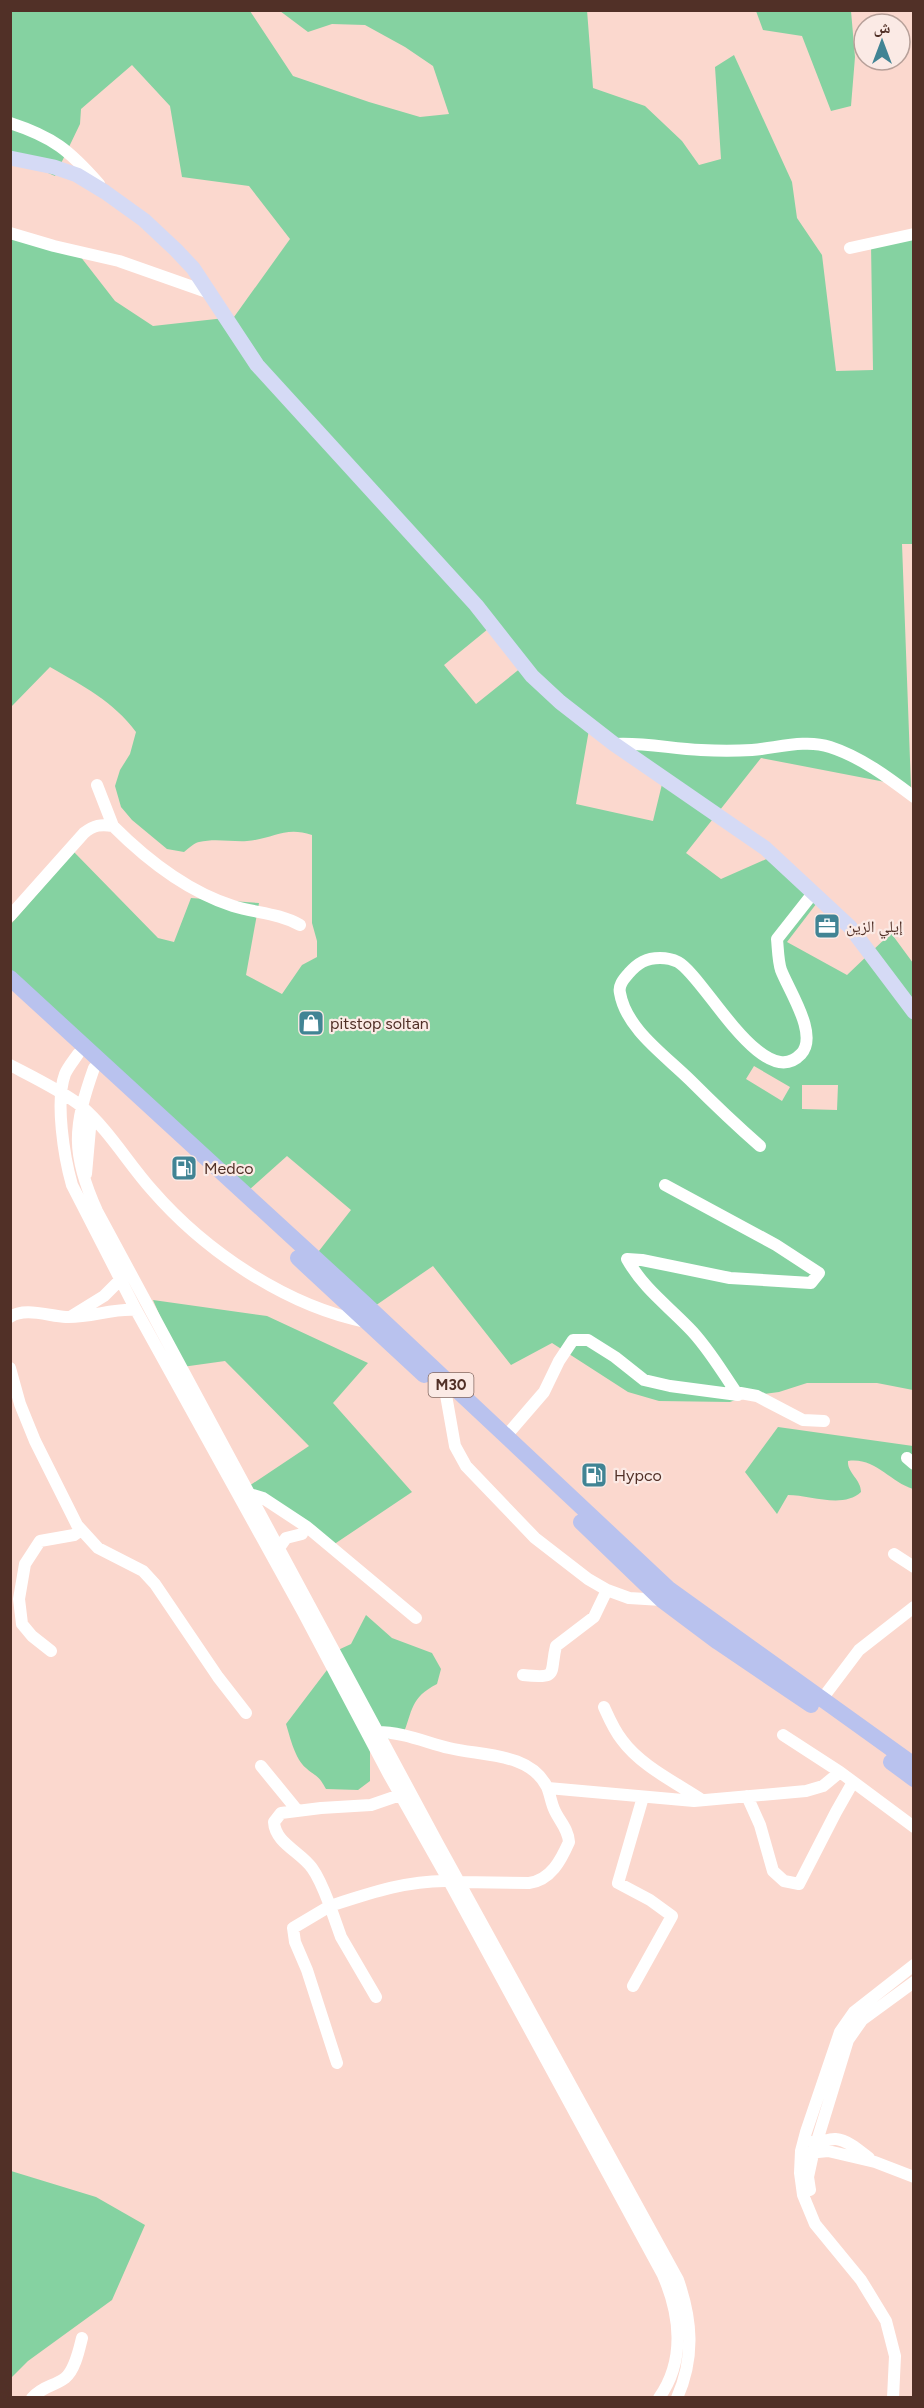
<svg xmlns="http://www.w3.org/2000/svg" width="924" height="2408" viewBox="0 0 924 2408" font-family="Figtree,'Noto Naskh Arabic',sans-serif">
<rect width="100%" height="100%" fill="#fbd8ce"/>
<path fill="#85d2a1" fill-rule="evenodd" d="M587 10 593 88 645 106 682 141 699 165 721 159 715 67 734 55 792 182 797 218 822 255 836 371 873 370 871 244 913 232 914 544H902L911 787 761 758 686 853 721 879 780 853 823 895 787 942 847 975 891 933 913 963V1390L877 1383H807L779 1392 743 1397 730 1402 659 1401 628 1392 552 1343 511 1365 433 1266 372 1308 315 1256 351 1210 287 1156 249 1190 11 973V924L74 852 158 938 174 942 191 898 259 903 246 975 282 994 302 965 317 957V941L312 923V835C284 826 274 839 247 841 232 842 215 838 199 842 194 843 188 849 184 852L167 849 132 820 121 807 115 786 120 770 130 754 136 732C113 701 83 686 50 667L11 707 10 227 25 235 73 247 115 301 153 326 234 317 290 239 249 186 182 177 170 106 132 65 81 109 80 124 55 176 11 157V11H250L293 76 369 102 420 117 449 114 433 66 405 47 365 25 332 24 308 32 280 11ZM488 629 522 667 476 704 444 665ZM590 724 665 772 653 821 576 804ZM754 1066 790 1087 782 1101 746 1079ZM802 1085H838L837 1110 802 1109Z
M756 11H851L855 57 851 106 831 111 802 36 763 30Z
M153 1300 267 1316 368 1363 333 1403 412 1492 333 1545 246 1488 309 1446 225 1361 182 1367Z
M778 1427 913 1446V1489C890 1482 875 1457 848 1461 847 1473 861 1479 861 1492 843 1509 810 1495 788 1495L777 1514 745 1472Z
M366 1615 392 1638 432 1653 441 1669 437 1684C410 1698 413 1710 403 1735L370 1744V1781L358 1790 326 1789C317 1773 317 1778 306 1768 295 1759 290 1737 286 1724L330 1666 338 1650 351 1644Z
M11 2171 96 2197 145 2225 112 2300 28 2361 11 2378Z"/>
<g fill="none" stroke-linecap="round" stroke-linejoin="round">
<path stroke="#fff" stroke-width="12" d="M10 123C53 137 69 150 99 184
M10 233 54 246 119 261 207 292
M850 248 914 234
M614 744C644 742 672 749 701 750 718 751 736 751 752 750 777 748 806 739 830 747 861 757 889 778 914 797
M97 785 113 826
M10 916 84 833C94 825 101 824 113 826 147 860 186 891 233 906 255 913 279 913 300 925
M78 1054C74 1060 68 1067 65 1074 55 1101 64 1157 72 1185L136 1310 303 1612 388 1773 449 1881 663 2275C680 2314 686 2360 659 2398
M10 1065C31 1076 64 1092 81 1106 109 1130 128 1163 152 1190 205 1251 286 1306 366 1322
M94 1068C73 1127 71 1154 97 1211L437 1842 678 2280C692 2320 695 2357 677 2398
M760 1146C736 1125 713 1103 690 1080 666 1056 626 1029 620 993 618 985 624 979 629 973 638 963 646 958 660 958 666 958 672 959 678 962 704 976 763 1094 801 1054 819 1035 789 991 781 970 778 961 778 949 777 939L814 892
M86 1174 91 1117
M10 1317C25 1307 48 1316 66 1317 90 1318 113 1308 136 1310
M70 1317 104 1296 121 1279
M10 1368 20 1404 35 1441 77 1525 98 1548 143 1571 155 1584 218 1677 246 1713
M735 1392 757 1396 803 1420 824 1421
M446 1395 455 1446 466 1466 535 1538 588 1579 607 1590
M506 1436 544 1392 559 1361 573 1340H588L615 1357 644 1380 670 1386 738 1395C722 1372 708 1347 689 1328 666 1304 644 1289 627 1259L642 1260 730 1278 811 1283 819 1273 776 1245 665 1185
M907 1458 914 1464
M243 1492 263 1498 307 1527 416 1618
M279 1548 286 1538 302 1534
M894 1554 914 1567
M51 1651 32 1636 22 1624 19 1599 25 1564 40 1541 74 1535 81 1530
M523 1675C560 1679 549 1674 556 1646L594 1617 607 1590 629 1598 662 1600
M822 1699 859 1650 914 1607
M604 1707C609 1718 614 1730 622 1740 641 1766 675 1782 702 1800
M377 1732C402 1732 425 1742 449 1748 481 1756 530 1752 547 1787 550 1794 551 1802 554 1809 559 1821 568 1828 569 1842 561 1860 551 1880 529 1883L459 1882
M783 1735 840 1772 914 1827
M261 1766 297 1810
M548 1788 694 1801 806 1791 823 1786 840 1772
M747 1796 760 1825 773 1871 784 1881 799 1884 836 1812 853 1782
M633 1986 672 1916 650 1900 618 1883 643 1797
M376 1997 341 1937 330 1906C370 1893 408 1880 449 1881
M337 2063 307 1970 295 1942 293 1928 330 1906C325 1893 320 1879 312 1868 301 1852 275 1843 274 1822L281 1813 321 1808 371 1805 400 1795
M812 2142C820 2144 828 2138 836 2139 848 2140 860 2151 869 2158
M808 2153 828 2151 875 2162 914 2177
M810 2190 808 2177 813 2154 848 2040 862 2020 914 1982
M32 2398C44 2385 53 2387 65 2378 75 2370 79 2350 82 2338
M893 2398 895 2356 886 2321 861 2280 815 2224 803 2195 800 2173 801 2151 806 2132 840 2032 854 2012 914 1965"/>
<path stroke="#d5daf5" stroke-width="15" d="M10 158 54 167 77 175 105 192 144 220 176 250 193 268 257 365 476 605 532 676 560 702 614 744 765 848 850 927 914 1012"/>
<path stroke="#b9c2ee" stroke-width="16" d="M10 978 364 1303 669 1589 914 1765
M298 1258 424 1375
M581 1522 662 1600 718 1642 811 1705
M891 1762 914 1779"/>
</g>
<defs>
<symbol id="office-square" viewBox="-11 -11 22 22"><rect x="-9" y="-9" width="18" height="18" rx="4" fill="#418494" stroke="#fbeae5"/><path d="M-6-3h4V-5.5h4V-3h4V5H-6ZM-1-4.5V-3h2v-1.5ZM-6 0V1H6V0Z" fill="#fff"/></symbol>
<symbol id="shop-square" viewBox="-11 -11 22 22"><rect x="-9" y="-9" width="18" height="18" rx="4" fill="#418494" stroke="#fbeae5"/><path d="M-5-2.5h2.3a2.7 3.5 0 0 1 5.4 0H5L5.5 6h-11ZM-1.5-2.5h3a1.5 2.3 0 0 0-3 0Z" fill="#fff"/></symbol>
<symbol id="fuel-square" viewBox="-11 -11 22 22"><rect x="-9" y="-9" width="18" height="18" rx="4" fill="#418494" stroke="#fbeae5"/><path d="M-5.5-6h7V0h2V4h1.3V-2.5L3-4.5l.8-.8L6-3V5H2.5V1h-1V6h-7ZM-4.2-4.7v3.2H.2V-4.7Z" fill="#fff"/></symbol>
</defs>
<g fill-rule="evenodd">
<use href="#office-square" x="812" y="911" width="30" height="30"/>
<use href="#shop-square" x="296" y="1008" width="30" height="30"/>
<use href="#fuel-square" x="169" y="1153" width="30" height="30"/>
<use href="#fuel-square" x="579" y="1460" width="30" height="30"/>
</g>
<g text-anchor="middle" dominant-baseline="central" stroke-width="4.5" stroke-linejoin="round" paint-order="stroke">
<rect fill="#fbeae5" stroke="#846860" stroke-width="1.5" x="428.5" y="1373" width="45" height="24" rx="4.5"/>
<g font-size="15" font-weight="bold" fill="#513027">
<text x="451" y="1385">M30</text>
</g>
<g font-size="16" fill="#513027" stroke="#fbeae5" text-anchor="start">
<text x="846" y="926">إيلي الزين</text>
<text x="330" y="1023">pitstop soltan</text>
<text x="204" y="1168">Medco</text>
<text x="614" y="1475">Hypco</text>
</g>
</g>
<rect width="924" height="2408" fill="none" stroke="#513027" stroke-width="24"/>
<g transform="translate(882 42)"><circle r="28" fill="#fbeae5" stroke="#b7a099" stroke-width="1.5"/>
<path d="M0-4.5L10 22L0 15L-10 22Z" fill="#418494"/>
<text y="-9" font-size="16" font-weight="bold" text-anchor="middle" fill="#513027">ش</text>
</g>
</svg>
